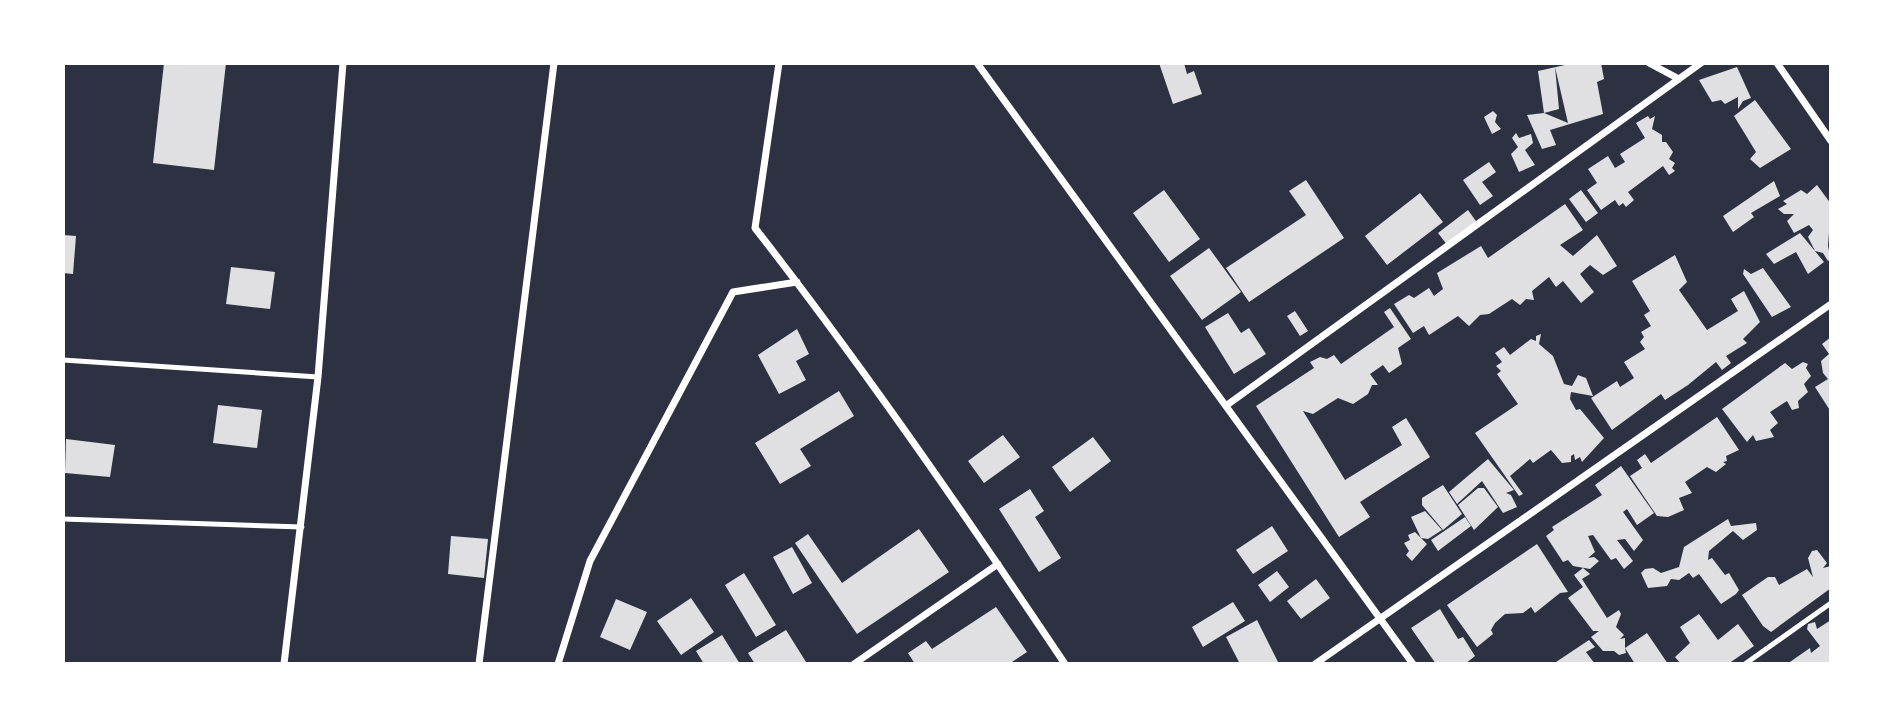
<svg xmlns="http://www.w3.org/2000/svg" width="1894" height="727" viewBox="0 0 1894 727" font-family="Mulish,sans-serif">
<rect width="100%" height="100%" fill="#2d3142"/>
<path fill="#e0e0e3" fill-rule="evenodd" d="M164 63H226L214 170 153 163Z
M1159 63H1184L1187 74 1194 71 1202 94 1173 104Z
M1574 63H1601L1604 79 1597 82 1603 114 1550 130 1556 145 1542 149 1527 115 1544 113 1538 71ZM1555 67 1568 123 1544 113 1559 109Z
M1737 67 1751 98 1743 101 1738 109V97L1725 104 1721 100 1712 102 1699 80Z
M1755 100 1791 149 1760 168 1750 159 1756 152 1734 116Z
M1493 111 1497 115 1495 122 1501 129 1492 134 1484 117Z
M1648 116 1650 119 1655 116 1652 129 1662 135V142H1666L1673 152 1669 159 1675 163 1672 168 1675 171 1669 175 1663 166 1628 192 1634 200 1626 207 1623 203 1619 206 1615 200 1601 210 1587 190 1597 183 1588 169 1608 156 1615 168 1625 162 1620 154 1645 138 1636 123Z
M1516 133 1519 138 1531 134 1533 143 1525 150 1535 165 1519 172 1511 154 1518 147 1512 138Z
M1489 162 1496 172 1482 182 1493 196 1480 205 1463 180Z
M1306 180 1344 238 1249 302 1226 268 1306 215 1289 191Z
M1774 181 1780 196 1751 213 1754 217 1733 232 1723 216Z
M1817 185 1831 204 1828 246 1831 259 1828 261 1823 253 1815 251 1808 237 1813 230 1809 225 1794 233 1787 221 1794 214H1784L1778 209 1787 204 1783 201 1801 190 1807 194Z
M1164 190 1200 239 1169 262 1133 213Z
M1581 190 1598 213 1586 222 1569 199Z
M1420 193 1443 222 1387 265 1365 236Z
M1565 204 1583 230 1560 245 1573 256 1597 235 1617 266 1603 275 1590 265 1580 274 1594 292 1581 303 1563 281 1556 287 1549 277 1532 291 1534 300 1526 299 1520 305 1512 299 1489 314 1480 315 1469 326 1458 316 1429 335 1424 326 1413 333 1394 304 1409 295 1414 298 1429 288 1434 296 1443 289 1437 273 1481 246 1488 258Z
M1468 210 1478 224 1448 246 1438 233Z
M1800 233 1824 262 1808 274 1796 252 1774 264 1766 254Z
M63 235 76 236 73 274 63 273Z
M1209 248 1241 292 1202 320 1170 276Z
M1675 255 1687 282 1679 290 1707 330 1738 311 1731 299 1744 291 1760 322 1743 339 1747 343 1726 356 1731 363 1722 370 1716 362 1688 385 1665 400 1661 394 1612 430 1591 398 1617 381 1620 387 1634 378 1624 362 1645 349 1640 342 1644 337 1641 332 1651 326 1644 315 1650 311 1632 281Z
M231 267 275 272 270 309 226 304Z
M1763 268 1791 307 1772 317 1743 274 1744 269 1751 274Z
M1390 308 1411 339 1398 348 1402 364 1389 373 1383 365 1370 374 1378 385H1372L1368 394 1353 404 1338 398 1313 414 1303 411 1345 480 1402 445 1392 427 1406 418 1430 457 1360 502 1370 517 1339 537 1256 406 1314 368 1310 362 1320 357 1327 359 1334 355 1341 364 1394 327 1384 312Z
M1295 311 1308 331 1300 336 1287 316Z
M1228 313 1241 333 1249 328 1266 354 1234 374 1205 327Z
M797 329 809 354 796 361 806 380 779 394 758 355Z
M1541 334 1539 344 1553 356 1564 384 1572 386 1578 375 1586 378 1593 396 1571 392 1570 399 1576 410 1580 409 1604 438 1582 462 1580 457 1575 460 1574 454 1571 456V462L1562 463 1551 450 1533 463 1530 459 1510 476 1523 494 1519 496 1475 433 1518 404 1497 374 1501 371 1496 366 1502 362 1495 353 1504 347 1510 355 1531 339 1536 341V336Z
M1831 337V412L1815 387 1828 379 1823 373 1821 361 1829 354 1822 344Z
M1803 362 1808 364 1806 368 1811 376 1804 384 1808 392 1798 401 1799 408 1792 410 1787 401 1770 412 1778 423 1770 430 1774 437 1756 441 1753 435 1747 442 1722 409 1785 363 1792 369Z
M839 391 854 416 800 449 811 466 780 484 755 443Z
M218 405 262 410 257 448 213 443Z
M1717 417 1739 450 1726 456 1727 461 1723 462 1726 464 1716 472 1707 467 1685 482 1692 493 1679 498 1684 510 1668 517 1657 516 1630 476 1642 468 1637 460 1645 454 1651 463Z
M1003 435 1020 457 984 483 968 461Z
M1093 437 1111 461 1070 492 1052 467Z
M66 439 115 445 110 477 65 473Z
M1488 459 1514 490 1506 493 1511 495 1517 507 1503 513 1482 481 1457 504 1449 492Z
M1621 466 1654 513 1637 525 1627 509 1623 512 1643 540 1634 551 1625 539 1617 540 1633 561 1624 569 1616 558 1611 560 1593 535 1588 536 1595 552 1588 558 1594 557 1599 561 1590 569 1573 566 1568 560 1563 562 1546 536 1554 530 1552 527 1602 495 1595 485Z
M1443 485 1462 514 1443 530 1422 505V498Z
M1478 488H1484L1498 507 1474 530 1458 505Z
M1030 489 1044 511 1035 517 1061 558 1039 572 999 509Z
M1425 511 1442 530 1428 539 1421 538 1411 517Z
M1465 517 1471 526 1438 551 1431 540Z
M1728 519 1731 526 1756 523 1757 530 1743 540 1733 531 1709 551 1708 560 1712 558 1725 575 1729 573 1739 590 1736 594 1721 604 1699 574 1693 578 1689 573 1679 580 1671 579 1667 586 1648 588 1641 573 1645 569 1653 568 1661 573 1679 567 1684 547Z
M1272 526 1288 551 1253 574 1236 550Z
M919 529 949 572 857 634 795 543 808 534 842 583Z
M1415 532 1427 544 1412 561 1406 555 1409 551 1404 543 1410 540 1408 535Z
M451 536 488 539 484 578 448 574Z
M1537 544 1568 592 1560 593 1535 613 1531 607 1523 613 1505 614 1495 623 1491 630 1493 634 1477 647 1447 605Z
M792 547 812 583 793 594 773 557Z
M1817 550 1827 563 1823 568 1831 566V588L1771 632 1763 626 1742 595 1768 577H1775L1779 585 1807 569 1813 577 1808 558 1812 551Z
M1583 568 1590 574 1582 579 1607 618 1619 610 1621 614 1616 627 1624 635 1620 639 1625 638V648L1647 633 1668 664H1635L1625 648 1626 653 1619 655 1614 651H1603L1591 637 1599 631H1593L1568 598 1583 587 1574 575Z
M1277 571 1289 587 1270 602 1258 585Z
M744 573 776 625 756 637 725 585Z
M1316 579 1330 598 1301 619 1287 601Z
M691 598 714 632 681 655 657 621Z
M616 599 647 612 630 650 600 637Z
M1233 602 1245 621 1203 647 1192 627Z
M996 607 1027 652 1009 664H915L908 653 926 641 932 649Z
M1440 609 1458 639 1463 637 1475 656 1465 664H1436L1411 628Z
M1699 614 1718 640 1738 624 1754 646 1728 664H1681L1675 657 1690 643 1680 627Z
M1257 620 1279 664H1240L1226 637Z
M1831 620V664H1787L1810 648 1811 653 1820 646 1807 629 1808 624 1815 622 1817 629Z
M786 630 806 662 755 664 748 653Z
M722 635 740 664H704L696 651Z
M1589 640 1595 647 1586 652 1595 664H1553Z"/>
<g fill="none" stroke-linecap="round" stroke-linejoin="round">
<path stroke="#fff" stroke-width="5" d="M63 360 318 377
M63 519 302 527
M1745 664 1831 603"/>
<path stroke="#fff" stroke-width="7" d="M779 63 755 228C864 368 966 516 1065 664
M977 63 1413 664
M1649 63 1679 79
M1777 63 1831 141
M1227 405 1701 63
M284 664 318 377 343 63
M479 664 554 63
M558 664 590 561 733 292 797 282
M854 664 998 564
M1315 664 1831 304"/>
</g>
<rect width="1894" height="727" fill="none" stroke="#ffffff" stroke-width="130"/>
</svg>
